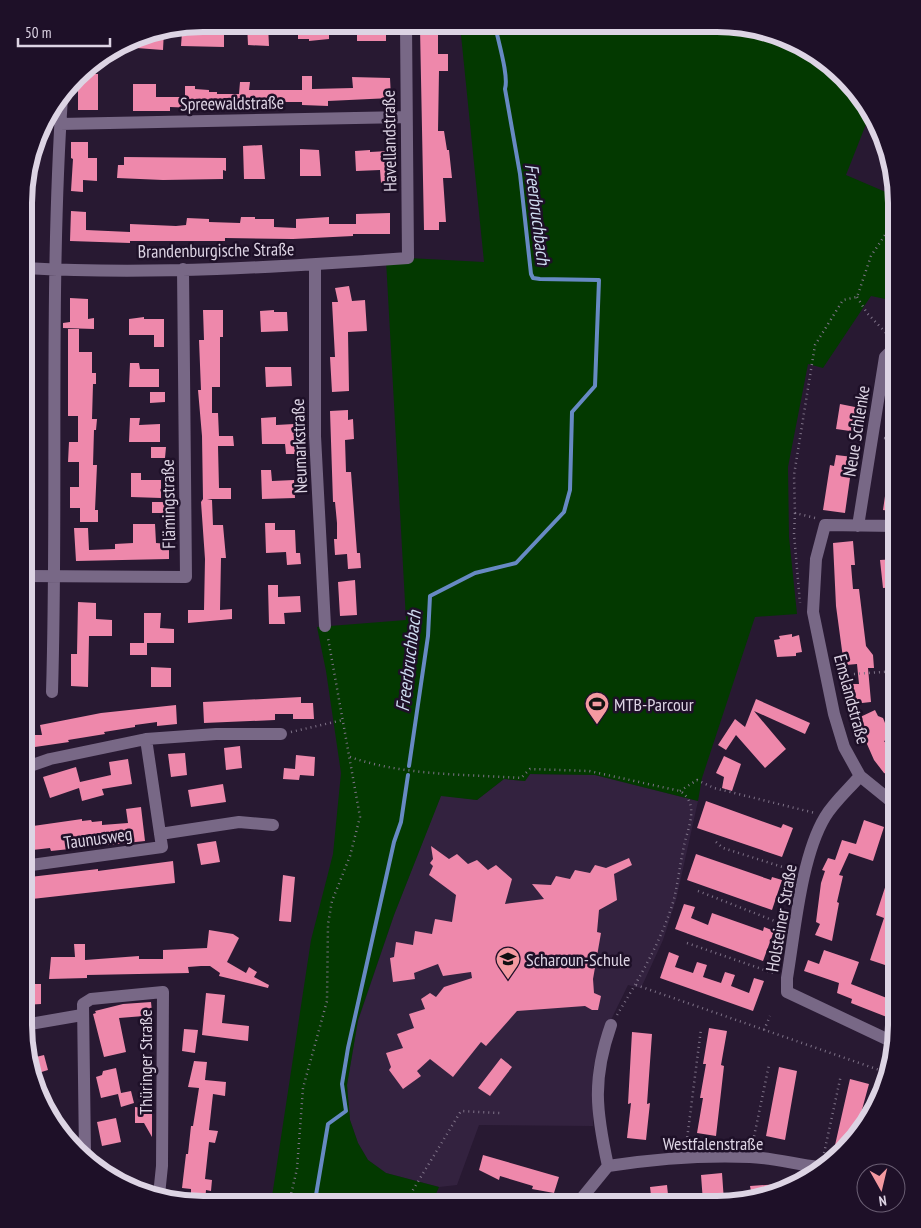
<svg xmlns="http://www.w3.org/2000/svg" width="921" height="1228" viewBox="0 0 921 1228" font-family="'PT Sans Narrow',sans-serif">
<rect width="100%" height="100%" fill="#281932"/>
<path fill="#33223f" d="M530 774 595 775 698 801 676 900 663 940 641 988 628 985 606 1030 593 1069V1126L479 1125 457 1185 439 1187 386 1173 368 1160 358 1143 350 1120 347 1085 358 1021 394 915 441 795 477 800 504 779 525 781Z"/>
<path fill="#033900" d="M460 25H741L818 54 870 114 846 175 895 196 897 289 895 301 871 296 823 368 808 364 788 467 789 537 797 614 755 617 702 778 698 801 595 775 530 774 525 781 504 779 477 800 441 796 394 915 358 1020 347 1085 350 1120 358 1143 368 1160 386 1173 439 1187 432 1203H271L311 940 333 854 341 773 326 671 317 627 406 620 386 260 408 258 484 262Z"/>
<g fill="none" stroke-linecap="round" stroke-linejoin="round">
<path stroke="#678ac3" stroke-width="4" d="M409 766 428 636 430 596 475 573 516 563 564 512 570 490 572 412 595 386 599 280 540 279 533 278 531 274 520 174 505 89C509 76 498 41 495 25
M318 1203 316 1195 328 1124 346 1111 342 1084 348 1048 394 842 401 822 408 775"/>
</g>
<path fill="#ee88ab" d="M204 24H213V28H224V47L181 46 182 32H191L192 26Z
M247 24H268L269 46 248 45Z
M298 24H329V39L309 41V39H298Z
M357 24 386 25V41H357Z
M426 24H438V54H448V71H439L438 131H444L447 150H449L452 178H443L446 222H439V230H424L420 28H426Z
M164 30 163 50 123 47 146 33Z
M90 66V74H98V110H78V77Z
M302 76H312V89L353 88 352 77 390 78 391 98 328 101V106L302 105V102H271V107H242V104H227V108L220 109 170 107V111H133V84H156V97H185V86H195V89L209 90V92H217V94H239L240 82H250L249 90H302Z
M71 142H88V158H97V181L83 180V192L71 191 73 159 71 158Z
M262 145 265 179H244L243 146Z
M300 149 319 150 321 176H300Z
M370 150V152L388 151 392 183H381L380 170 356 171 355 151Z
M124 157 226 158V171L223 170V179L163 180 117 178 118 165H124Z
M71 211 86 212V230L130 232V243L70 241Z
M390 213V234H353V236L293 239 225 238V241H130V224L176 226 186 225 187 218 209 219V222L240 223 241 217H255V219H274V227L296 228V219L329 217V224H356V214Z
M349 286 352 301 365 300 367 331 348 332 349 391 332 392 330 357H335L332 302H338L335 288Z
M70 298 88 299V319L94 318V329L63 328V323L70 322Z
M203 310H223V337H220V387H212V413H218L219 436H233L234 446H218L219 488H231V499H207L212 500 213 525H223L226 558H221L220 610 232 609V619L188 623V610H204L205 559 201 502 203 499 202 436 198 390H201L199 340H204Z
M274 310V312H287L288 331 261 332 260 311Z
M144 317V319H164V347H154V335H129V319Z
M68 329H79V352H92V373H96V384H93L92 419H97L96 430H94L93 465H97L95 510H98V522H80V508H70V487H79V462H68L69 442H78V416H68Z
M130 363H139L140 369H159V387H129Z
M265 367H291L292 386 266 387Z
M150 392H165V402L150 403Z
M840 404 860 408 857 432 836 429Z
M348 410V420L353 419 354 439 345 440 346 472H351L357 553H360L361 568 348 569 347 554 335 555 334 539H337V523L335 502H333L330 411Z
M276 417V425L294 424 297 454H286L285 444H262L261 418Z
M130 418H140L139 425 160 424V442H129Z
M151 447H166L165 458H151Z
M891 454H897V512L883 510Z
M836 455 853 457 845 513 823 510 830 465 834 466Z
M261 470H271L272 481 294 480 295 498 262 499Z
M131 473H141V480H161V498L131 497Z
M25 483H35L33 529H25Z
M152 502H167V513H152Z
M265 523H275V530H295L296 553H300L301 564 287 565 286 552 266 553Z
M133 524H155L156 543 169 544V559L76 561 74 528H88L89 550 115 549V544L133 543Z
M853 541 855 565H851L853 589H859L866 646 873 655 874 668H868L871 702 853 704 851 684H859L857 664 846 665V658H843L836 606 833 543Z
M897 559V587L883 588 880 560Z
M355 580 357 615 340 616 338 582Z
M268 585H278V597L300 596 301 612 284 613 285 624H269Z
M78 602 96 603V619L112 620V636H89L88 687 71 686V654H77Z
M144 613H161L160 628 174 629V643H144Z
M792 634V637L799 635 802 652 796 653V656L777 657 774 640 780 639 779 636Z
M130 643H147V655H130Z
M151 667 171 668V687H151Z
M301 697V703H313L314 719H293V714H275V720L204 723 203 702Z
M756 699 810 723 805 734 754 711 786 749 765 768 736 735 726 750 718 745 735 719 745 727Z
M176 705 177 724 157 726V722L135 725V727L104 732 105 734 68 740 69 742 35 747V735H42L40 725 101 713Z
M875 710 878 716 883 718 891 738 884 741 897 758V778L884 773 874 760 856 719Z
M240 746 242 768 226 770 224 748Z
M185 753 187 775 171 777 168 754Z
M296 755 315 757 314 776 300 775 299 780 283 779 284 768 295 769Z
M724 756 741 764 732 791 722 788 724 777 716 773Z
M128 759 132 784 102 789 104 795 82 801 79 788 50 798 43 777 76 767 80 782 111 775 109 762Z
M223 784 226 802 191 807 188 790Z
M706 801 781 828 783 824 793 828 782 857 697 828Z
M141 807 145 841 51 851 50 848 24 851 26 827 82 819V821L91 820 92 822 102 821V825L128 823 126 809Z
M864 820 884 827 873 861 849 853 839 875 843 876 837 902 839 903 832 941 815 935 820 924 816 922 821 883 825 871 822 870 828 858 835 860 842 840 856 844Z
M216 841 220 862 201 865 197 844Z
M431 846 449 859 457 854 468 864 477 860 488 870 496 865 512 879 505 904 544 899 532 884 551 885 556 876 570 879 575 870 590 873 595 865 606 868 629 858 632 865 614 874 617 900 599 910 597 932 601 933 593 979 594 993 601 996 598 1010H592L585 1006 517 1011 486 1046 481 1042 453 1077 430 1059 417 1071 421 1076 403 1089 389 1070 391 1067 386 1053 403 1048 397 1034 414 1028 409 1014 425 1009 421 999 430 993 436 997 444 987 472 978 471 972 443 976 438 964 414 973 415 979 393 982 390 958 394 957 396 942 413 945 415 931 432 934 435 919 452 922 456 895 429 875 433 866 430 863 433 859Z
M696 854 771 880 772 877 782 880 772 910 687 880Z
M895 857H897V920L893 933 897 934V963L892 962 891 967 870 960 884 918 876 915Z
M173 861 175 883 32 899 30 877 98 869V871Z
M283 875 295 877 291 922 279 921Z
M684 904 695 907 691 918 708 925 712 913 763 931 764 927 774 931 763 961 675 929Z
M209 930 233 934 239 938 227 962 246 973 249 967 257 972 254 977 269 985 268 988 219 976 220 973 210 966H201L188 967 189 973 87 975V978L49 979 51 957H75L74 944H85V960L139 956V959H163V950L207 948Z
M824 950 859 962 851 984 897 1002V1021L851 1003 852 999 837 993 839 983 804 971 808 960 819 964Z
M669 952 679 956 675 967 693 973 697 962 707 965 703 977 721 983 725 972 735 975 731 986 749 993 754 978 764 981 753 1011 660 978Z
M31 984H41V1004L24 1005V987H31Z
M206 993 225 995 222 1023 249 1026 248 1041 202 1035Z
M151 1002 152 1012 144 1013V1016L119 1018 126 1052 104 1057 93 1014 96 1013 95 1011 123 1004Z
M709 1028 727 1031 721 1065 724 1066 716 1136 697 1133 703 1098H700L706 1064H703Z
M184 1029 198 1030 195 1053 182 1051Z
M632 1032 652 1034 647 1104 650 1103 646 1140 627 1138 631 1103 628 1104Z
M44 1055 48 1070 35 1074 32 1058Z
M501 1058 512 1067 490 1096 478 1088Z
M194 1061 207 1062 205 1080 226 1082 225 1096 213 1094 209 1130 218 1131 215 1143 209 1142 205 1179 212 1180 211 1191 206 1190 205 1202 191 1200V1189L182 1188 186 1154H188L191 1126H193L199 1088 188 1087Z
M779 1067 797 1071 785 1140 766 1136Z
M116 1068 121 1093 131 1091 134 1103 121 1107 118 1094 101 1098 96 1077 102 1075 103 1071Z
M850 1079 869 1084 860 1117 862 1118 859 1131 833 1154Z
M135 1107 152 1109V1137L144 1123H135Z
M116 1118 121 1142 102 1146 97 1122Z
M483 1155 559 1177 554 1193 532 1189 533 1186 500 1176 499 1180 479 1170Z
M722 1173 724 1201 703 1202 701 1175Z
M780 1184V1190L752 1196 750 1186Z
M667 1185 669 1204H652L650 1187Z"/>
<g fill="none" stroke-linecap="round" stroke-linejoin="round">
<path stroke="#7f7388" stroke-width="2.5" stroke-dasharray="1 4" stroke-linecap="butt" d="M857 297 867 313 889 336
M884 438 897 440
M795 513 794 534 800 603
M815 518 795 513 794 475 815 345 843 300 857 297 871 256 891 226 896 197
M839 675 897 671
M291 732 343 720
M350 757C405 776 464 774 521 778L530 769 589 771 680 791C700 804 688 827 684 846 680 864 678 882 674 899 662 940 639 979 617 1015
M680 791 697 780 714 788 815 813
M716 842 723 848 795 871
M698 891 785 925
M687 943 776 974
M636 985 885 1072
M764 1030 770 1016
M752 1146 769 1065
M686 1147 701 1029
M823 1158 841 1075
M289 1203 297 1169 303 1088 327 1001 328 924 332 901 350 856 360 817 328 638
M405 1203 461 1111 500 1113"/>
<path stroke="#786886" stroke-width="12" d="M60 124 406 117
M315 265V436L325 626
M25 268C152 275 281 267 408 258L406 24
M858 526 885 357 897 345
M25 576 186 577 183 269
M52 692C58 494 49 295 62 97
M146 739 216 734H281
M860 776C849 789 834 802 825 817 801 857 795 931 787 978V992L895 1043
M897 806 860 776 844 747 834 714 813 612 816 559 825 525 897 526
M160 834 239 822 273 825
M24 866 162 847 146 739 50 759 24 768
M24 1025 82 1015
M85 1153 83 1004 91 999 163 992 162 1166 159 1195
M608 1166C596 1111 592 1079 611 1025
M577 1204 608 1166C654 1159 703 1155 750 1157 772 1158 795 1164 818 1167"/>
</g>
<defs>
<symbol id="stadium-pin" viewBox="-11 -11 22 30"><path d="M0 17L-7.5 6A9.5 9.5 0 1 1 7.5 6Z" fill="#f49aa1" stroke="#1e1028"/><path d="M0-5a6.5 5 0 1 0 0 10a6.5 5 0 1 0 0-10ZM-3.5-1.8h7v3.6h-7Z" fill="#111"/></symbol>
<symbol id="school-pin" viewBox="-11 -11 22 30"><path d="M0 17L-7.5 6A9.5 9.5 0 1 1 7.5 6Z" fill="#f49aa1" stroke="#1e1028"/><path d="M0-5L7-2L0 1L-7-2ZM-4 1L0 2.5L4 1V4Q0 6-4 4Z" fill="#111"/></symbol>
</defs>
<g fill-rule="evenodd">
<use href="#stadium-pin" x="583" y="690" width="28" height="38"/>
<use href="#school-pin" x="494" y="945" width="28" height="38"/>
</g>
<g text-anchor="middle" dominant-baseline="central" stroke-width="5" stroke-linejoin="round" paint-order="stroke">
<g font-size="18" fill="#ddd4e4" stroke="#1e1028">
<text transform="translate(232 103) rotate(-1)">Spreewaldstraße</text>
<text transform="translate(389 141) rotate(-91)">Havellandstraße</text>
<text transform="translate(216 250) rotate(-1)">Brandenburgische Straße</text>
<text transform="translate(856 431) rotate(-81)">Neue Schlenke</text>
<text transform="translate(299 446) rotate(-92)">Neumarkstraße</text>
<text transform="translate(168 504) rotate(-91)">Flämingstraße</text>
<text transform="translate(852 699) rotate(75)">Emslandstraße</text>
<text transform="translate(98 838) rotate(-8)">Taunusweg</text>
<text transform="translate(781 918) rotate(-80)">Holsteiner Straße</text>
<text transform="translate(145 1062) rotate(-90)">Thüringer Straße</text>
<text x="713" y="1143">Westfalenstraße</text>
</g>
<g font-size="18" fill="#ddd4e4" stroke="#1e1028" text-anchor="start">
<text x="614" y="704">MTB-Parcour</text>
<text x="526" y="959">Scharoun-Schule</text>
</g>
<g font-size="19" font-style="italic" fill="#cedcf0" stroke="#1e1028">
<text transform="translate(538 214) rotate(83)">Freerbruchbach</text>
<text transform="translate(408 661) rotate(-83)">Freerbruchbach</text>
</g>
</g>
<path d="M0 0H921V1228H0ZM203 32H717A171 171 0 0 1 888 203V1025A171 171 0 0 1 717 1196H203A171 171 0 0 1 32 1025V203A171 171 0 0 1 203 32Z" fill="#1e1028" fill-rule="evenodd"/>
<path fill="none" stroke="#ddd4e4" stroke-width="6" d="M203 32H717A171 171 0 0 1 888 203V1025A171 171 0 0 1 717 1196H203A171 171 0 0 1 32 1025V203A171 171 0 0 1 203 32Z"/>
<g transform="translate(881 1188) rotate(172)"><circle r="24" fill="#1e1028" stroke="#6a5e73"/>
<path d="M0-4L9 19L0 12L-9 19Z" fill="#f49aa1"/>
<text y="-8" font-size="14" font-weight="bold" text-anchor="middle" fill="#ddd4e4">N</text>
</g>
<path d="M18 38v8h92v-8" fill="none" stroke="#ddd4e4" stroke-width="2.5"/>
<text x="25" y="38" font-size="15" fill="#ddd4e4" stroke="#1e1028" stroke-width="4" paint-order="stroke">50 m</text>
</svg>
